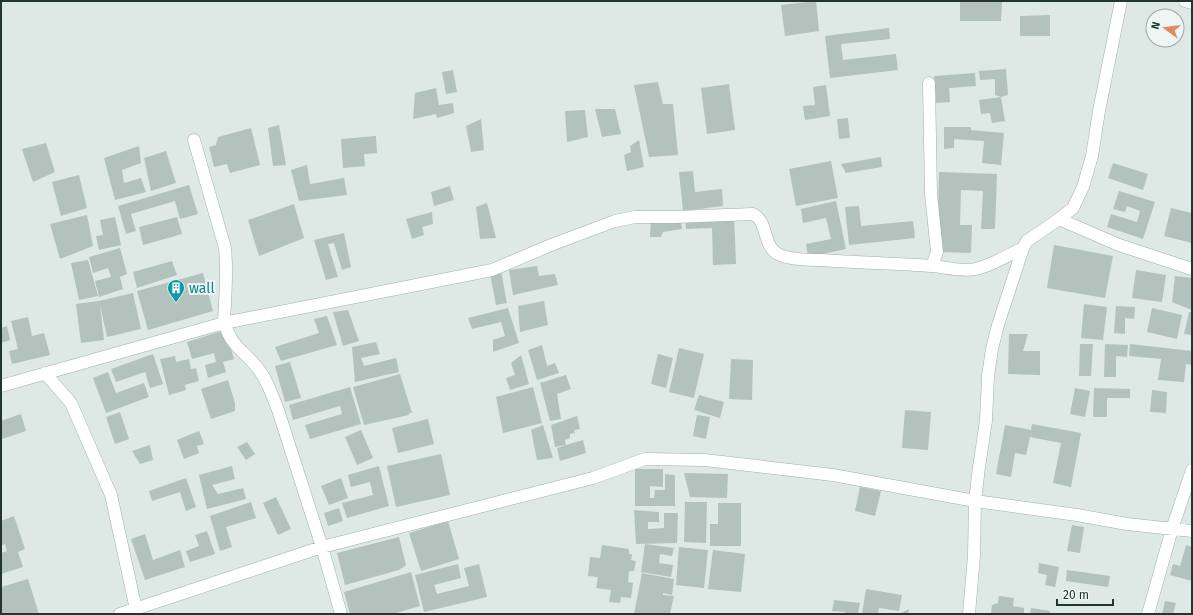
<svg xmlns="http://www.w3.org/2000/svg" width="1193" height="615" viewBox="0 0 1193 615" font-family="'Fira Sans',sans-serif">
<rect width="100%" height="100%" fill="#dee8e4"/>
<path fill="#b4c2bd" d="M816 1 819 31 785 36 781 5Z
M960 1H1002L1001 21H960Z
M1050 15V36H1020V16Z
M889 28 890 39 841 44 843 60 896 54 898 70 830 78 825 36Z
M1006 69 1008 95 1001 97 995 95V79L980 80 979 71Z
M453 70 457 92 446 94 442 72Z
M975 73 976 86 949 88 950 102 936 103 934 76Z
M658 82 663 104H673L678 155 649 157 634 85Z
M729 84 735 130 707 134 701 88Z
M826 85 830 116 805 120 803 106 815 105 813 87Z
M436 88 439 105 453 103 454 113 437 118 436 114 413 119 415 93Z
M1001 97 1005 121 992 123 990 113 981 114 979 100Z
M595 109H615L621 134 602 137Z
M585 110 588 137 567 142 565 111Z
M848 118 850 138 839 139 837 119Z
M481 119 484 150 471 152 466 126Z
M279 125 286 165 273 166 268 128Z
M944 127H971V130L1004 133 1001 165 982 163 984 141 954 139V148L944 149Z
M251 128 260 165 230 173 227 164 214 167 209 147 216 145 218 137Z
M376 136 377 153 364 154 365 166 343 168 341 139Z
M639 140 644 167 627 171 624 155 631 152 630 146Z
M46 143 55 172 33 182 22 149Z
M139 146 141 163 122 170 124 183 141 178 146 192 115 200 104 158Z
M166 151 176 183 151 191 144 158Z
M881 157 882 167 846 173 841 164Z
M831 161 838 198 796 206 789 169Z
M1113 163 1148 174 1143 190 1108 178Z
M307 165 310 184 344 178 347 195 299 201 291 170Z
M693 171 695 192 722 189 723 206 683 211 679 172Z
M939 172 997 174 995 229H981L983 191 961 190 960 225H972L971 253 937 252Z
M79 175 87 208 61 216 52 182Z
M189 185 198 214 180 219 175 201 131 214 136 231 126 234 118 206Z
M450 186 454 200 434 206 431 192Z
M1119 191 1155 202 1143 239 1107 227 1111 214 1137 222 1140 211 1127 206 1125 212 1113 209Z
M836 201 846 249 808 257 806 244 831 239 826 218 803 223 801 209Z
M487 203 496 238 480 239 476 207Z
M294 204 304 238 259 256 248 220Z
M859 206 861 226 913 221 915 238 849 245 845 207Z
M1171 208 1192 213V243L1164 236Z
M432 212 433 224 422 227 424 235 412 239 406 219Z
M679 212 682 229 663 232 661 237H650L651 215Z
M734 213 736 264 713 265 712 228 686 229 685 215Z
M87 215 93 246 60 259 50 224Z
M115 217 121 245 99 250 96 236 103 235 100 220Z
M177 217 182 234 143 245 139 227Z
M344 233 351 267 342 270 334 243 328 244 338 277 326 280 314 240Z
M1054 245 1113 256 1105 298 1047 288Z
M120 248 127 274 120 277 123 289 99 297 95 281 111 277 108 268 93 273 89 257Z
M88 260 98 296 79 300 71 263Z
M172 261 177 275 137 288 133 272Z
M537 266 539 276 555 274 558 285 513 295 509 270Z
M1136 270 1166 275 1162 302 1132 298Z
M501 271 507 303 496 305 490 274Z
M203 273 213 311 148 330 137 291Z
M1175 276 1192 278V310L1172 302Z
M133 293 141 329 107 337 100 305 104 340 81 343 76 304 99 301Z
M544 301 548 325 520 332 518 306Z
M1084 304 1107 307 1103 340 1081 338Z
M1116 306 1135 307 1134 319 1125 318V334L1114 333Z
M508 308 519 343 493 352V340L505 336 501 322 472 329 468 318Z
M1152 308 1182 315 1177 339 1147 332Z
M348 310 359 341 343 346 333 312Z
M1189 312H1192V335L1184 334Z
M327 316 337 345 281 361 275 347 319 333 314 319Z
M28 317 32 336 44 333 50 355 12 364 9 351 18 349 11 321Z
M7 326 10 340 1 343V328Z
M225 330 234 359 223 362 226 372 208 378 205 365 216 362 214 353 192 359 187 342Z
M1009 334H1028L1023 351H1040V375L1008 374Z
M376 342 380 354 361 358 364 366 396 358 399 372 355 382 352 347Z
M1080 344H1093L1091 376H1079Z
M1105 344 1128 345 1127 357 1116 356V377H1104Z
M1130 344 1192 351V365L1186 364 1184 382 1158 380 1161 359 1129 356Z
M542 345 547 366 555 363 559 373 537 380 528 350Z
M679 348 704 354 694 398 669 392Z
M153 354 163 384 150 388 145 372 116 382 111 369Z
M658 354 673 358 666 388 651 384Z
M521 355 529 384 510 390 506 378 515 375 511 363Z
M175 356 176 362 189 359 191 369 196 368 199 381 185 385 186 390 169 395 160 359Z
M731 359 753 360 752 400 729 399Z
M290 362 301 398 285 402 275 366Z
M108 372 116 393 144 383 149 397 106 413 93 378Z
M400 374 412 413H409V415L364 425 353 387Z
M566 375 571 389 557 394 561 419 550 421 540 383Z
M228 380 235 403V411L211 419 201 389Z
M350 387 361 424 310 439 305 425 342 414 340 406 293 420 289 405Z
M533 387 542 423 503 433 496 397Z
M1075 388 1090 391 1085 417 1070 414Z
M1094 388 1130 389V398H1107V417H1093Z
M1152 390 1167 392 1166 413 1150 412Z
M699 395 724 402 720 418 694 410Z
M905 410 931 412 928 450 902 448Z
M120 412 129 439 115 444 106 417Z
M21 414 26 431 2 439 1 421Z
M697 415 710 417 706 439 693 436Z
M577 416 580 429 574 430 575 433 570 434V438L565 440 566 445 583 440 586 453 560 461 557 448 566 445 555 447 551 425Z
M428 419 434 444 398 453 392 428Z
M1032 424 1081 433 1071 487 1053 483 1061 443 1030 437 1026 455 1015 453 1011 477 996 474 1005 425 1031 430Z
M543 425 553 458 537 460 531 430Z
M361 430 373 458 357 465 345 437Z
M199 431 204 444 197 446 199 453 184 459 177 440Z
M247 442 255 454 246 460 237 447Z
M150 445 153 460 140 464 132 451Z
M441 454 450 495 396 507 387 466Z
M232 466 235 479 212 485 218 494 243 488 246 499 207 509 199 475Z
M379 466 389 506 347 518 342 503 373 495 370 482 351 487 348 475Z
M635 469H663V487L650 486V498H654L655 490H665V474L675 475V506H635Z
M684 473 728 474 727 498 690 497Z
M186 478 196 507 186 511 180 492 152 501 149 491Z
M341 478 348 498 329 505 321 486Z
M860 487 881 491 875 516 855 511Z
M276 497 291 529 278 535 263 503Z
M251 502 256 518 226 527 232 547 220 551 210 516Z
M685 502H707L706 543 684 542Z
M718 503H741V546H710V524H718Z
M339 508 343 521 328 526 324 513Z
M634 510 659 512V522H648V529L664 528V513H678L677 543 636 544Z
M14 516 25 549 18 552 23 567 1 574V553L7 551 5 544 1 546V521Z
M448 521 459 559 421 571 409 533Z
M1072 525 1084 527 1080 553 1067 551Z
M207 531 215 554 190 562 186 551 199 546 195 535Z
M145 534 153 560 180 550 185 567 145 580 131 539Z
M399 537 406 565 399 570 345 585 337 553Z
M645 544 674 548 672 556 660 554 659 563 673 565 671 577 641 572Z
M602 545 629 549V554H632L631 560 636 561 634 571H629L628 582 633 583 631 598 621 597 620 603 609 602 611 590 596 588 598 577 588 576 590 557 600 558Z
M1186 545 1192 547V581L1170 575 1173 564 1180 566Z
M679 547 708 550 704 588 676 585Z
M713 550 745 554 741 592 708 589Z
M1039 563 1059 567 1055 587 1045 585 1047 575 1038 573Z
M458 564 461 578 434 585 437 594 469 586 464 568 479 564 487 597 424 612 415 575Z
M1067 570 1110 576 1108 587 1066 581Z
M411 572 420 606 393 614H350L344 592Z
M642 573 674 579 672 595 663 593V595L674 596 670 614H634Z
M28 579 39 614H1V587Z
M866 589 902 595 899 611 879 608 878 614H862Z
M999 596 1014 598 1013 606 1024 608V614H991L992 605 998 603Z
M834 600 860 603 858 614H845V612L832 611Z
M1165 601 1176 603 1173 614H1162Z
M1031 608 1050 611V614H1030Z
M909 609 908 614H899Z"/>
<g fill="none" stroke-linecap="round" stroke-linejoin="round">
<defs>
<path id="minor" d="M1185 1 1192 3
M929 83 931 194 937 252 932 266
M194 140 225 248C227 267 226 285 225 304 225 310 223 319 225 325 232 347 244 351 256 366 267 379 272 395 278 410L322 547 341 614
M1059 219 1119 245 1192 269
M45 373 71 403 111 495 137 614
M1 386 224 323 492 270 551 245 615 221 635 217H675L753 214C769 222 762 248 780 255 793 260 809 260 822 260 859 263 896 263 932 266 946 267 961 272 975 269 991 266 1008 255 1023 248
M120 614 322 547 593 478 645 459 705 460 833 475 975 501 1077 515 1127 524 1192 531
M969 614 974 556 975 501 979 467 986 421 988 376 992 349 998 325 1023 248 1027 241 1059 219 1073 208 1083 187 1092 156 1099 111 1121 1
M1148 614 1172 529 1192 470"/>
</defs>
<use href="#minor" stroke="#a2afab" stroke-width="13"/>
<use href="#minor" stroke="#fff" stroke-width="12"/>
</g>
<defs>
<symbol id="building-pin" viewBox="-11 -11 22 30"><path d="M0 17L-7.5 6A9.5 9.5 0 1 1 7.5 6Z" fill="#0f9aa8" stroke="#eef5f2"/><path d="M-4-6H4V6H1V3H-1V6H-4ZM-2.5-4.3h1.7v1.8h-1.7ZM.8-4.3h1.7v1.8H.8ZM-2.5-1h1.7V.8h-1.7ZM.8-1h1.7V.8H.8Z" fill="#fff"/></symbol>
</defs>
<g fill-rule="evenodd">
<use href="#building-pin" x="166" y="278" width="20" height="27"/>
</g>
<g text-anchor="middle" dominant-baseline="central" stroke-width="4" stroke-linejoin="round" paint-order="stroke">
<g font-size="14" fill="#0d838f" stroke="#eef5f2" text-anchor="start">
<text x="189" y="288">wall</text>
</g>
</g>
<rect width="1193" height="615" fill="none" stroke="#213531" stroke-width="4"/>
<g transform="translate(1165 28) rotate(285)"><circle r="19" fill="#eef5f2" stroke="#9ca8a5"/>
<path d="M0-3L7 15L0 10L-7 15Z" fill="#e28961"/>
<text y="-6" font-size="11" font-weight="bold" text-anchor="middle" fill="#213531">N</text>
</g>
<path d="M1057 599v6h56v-6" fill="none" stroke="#213531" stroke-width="2"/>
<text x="1063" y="599" font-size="12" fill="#213531" stroke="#eef5f2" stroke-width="3" paint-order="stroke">20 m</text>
</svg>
